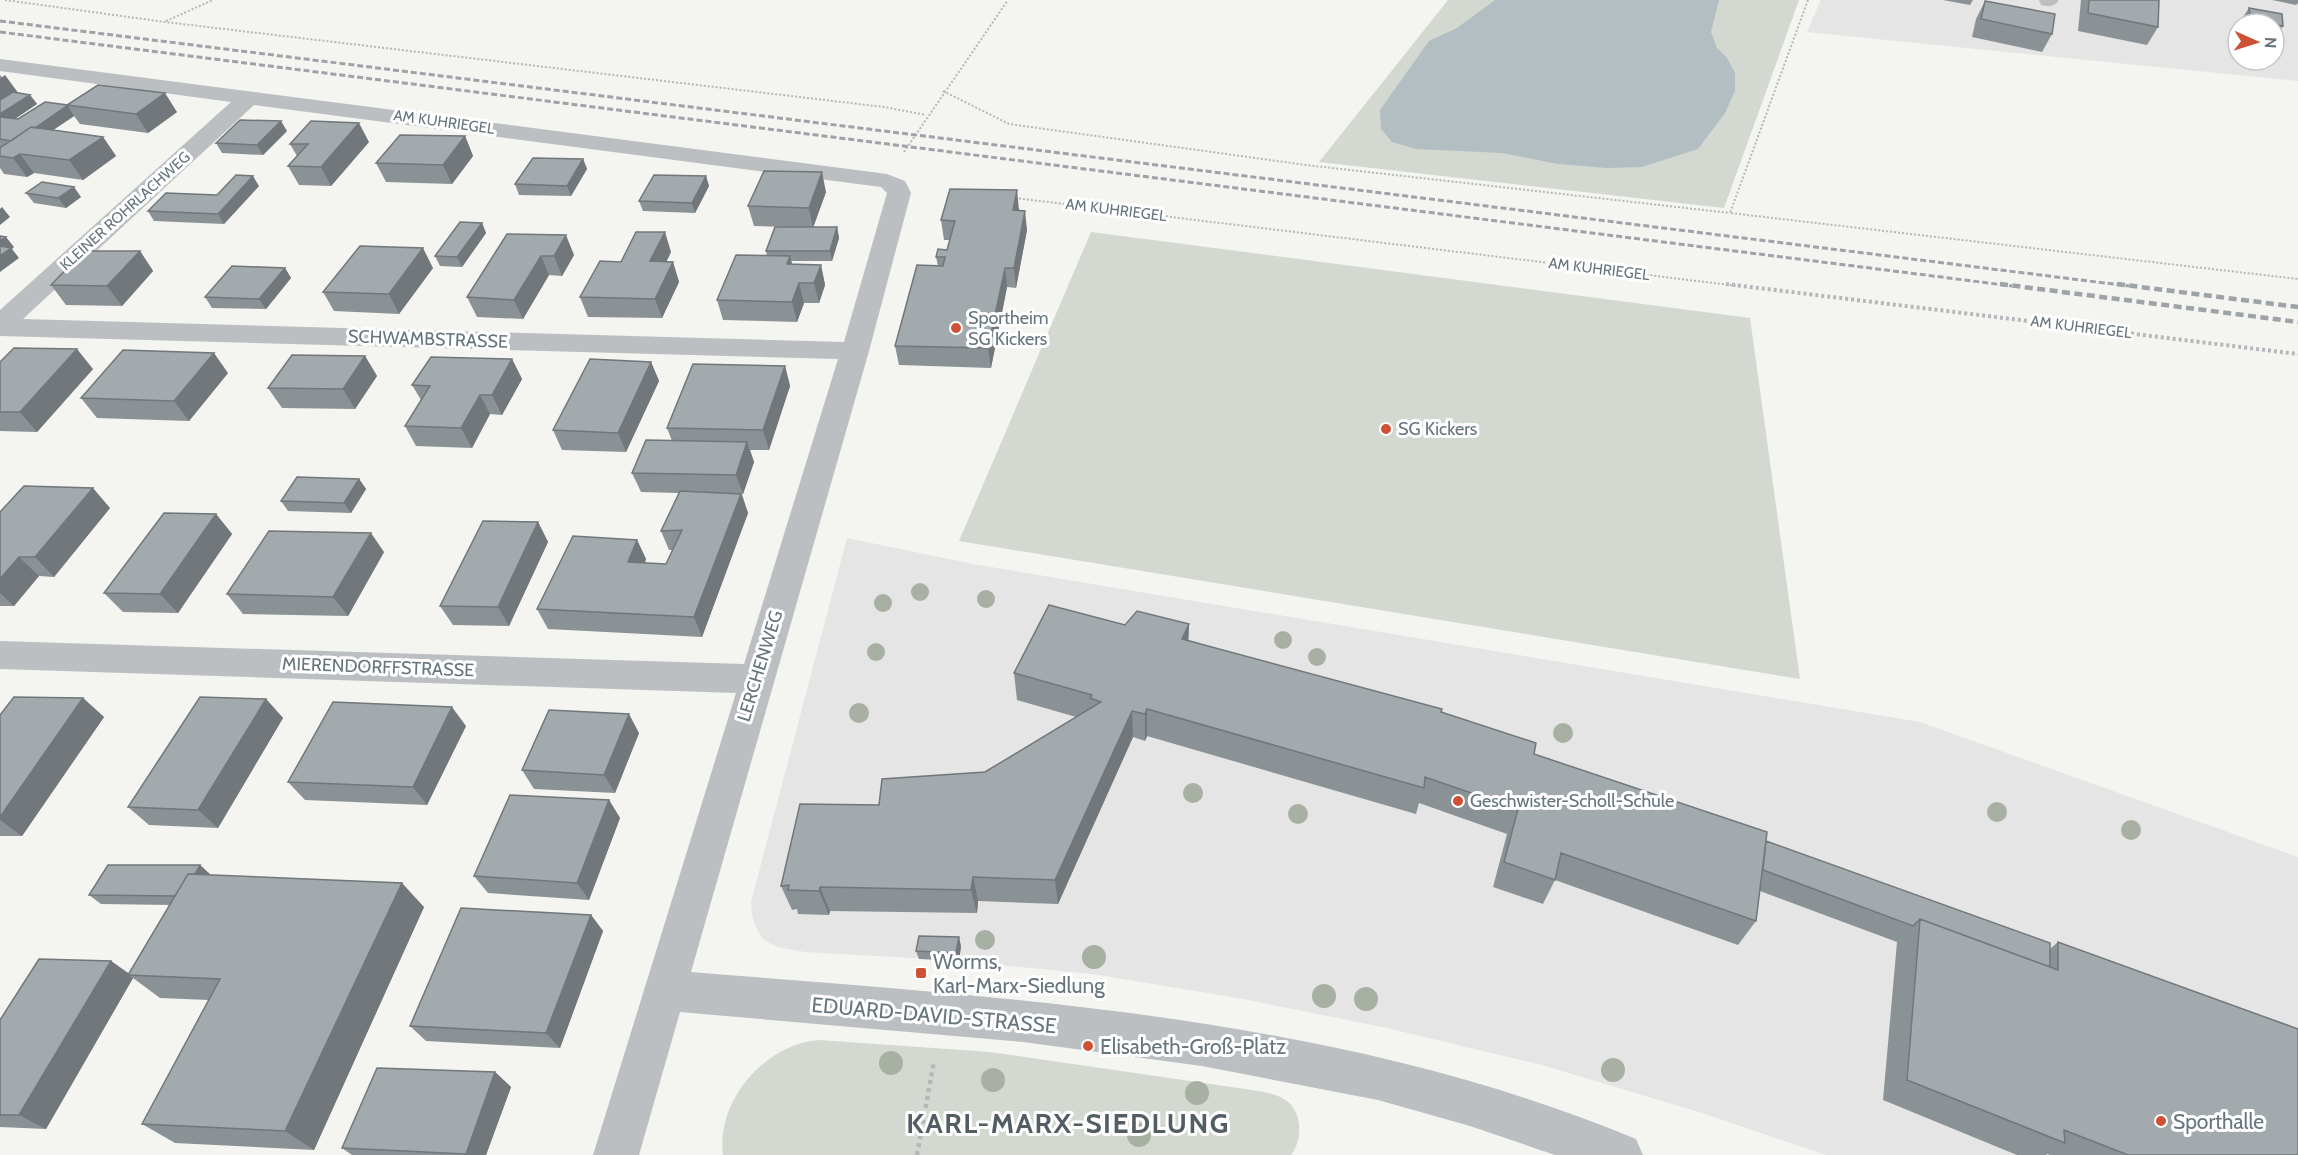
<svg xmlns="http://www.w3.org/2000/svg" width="2298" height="1155" viewBox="0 0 2298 1155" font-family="Cabin,sans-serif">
<rect width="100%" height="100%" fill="#f4f4f0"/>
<path fill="#e4e5e4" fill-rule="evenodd" d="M1821 0H2298V81L1807 32ZM2238 24H2274V60H2238Z
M847 538 973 564 1920 722 2298 857V1155H1826L1702 1113 1542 1065 1387 1028 1238 998 1093 974 949 960 805 952 777 947 763 939 756 927 752 915 751 902Z"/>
<path fill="#d3d8d0" d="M1448 0H1799L1724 208 1319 162Z
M1091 232 1750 318 1800 679 959 541Z
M819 1040 990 1052 1252 1090C1262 1092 1275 1093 1284 1099 1303 1110 1303 1140 1291 1155H723C716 1101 765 1044 819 1040Z"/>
<path fill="#b3bec2" d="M1495 0H1719L1711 32 1717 48 1727 58 1735 73V91L1725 113 1698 149 1642 167 1607 168 1558 164 1502 153 1416 149 1392 142 1381 129 1380 110 1429 41 1457 28Z"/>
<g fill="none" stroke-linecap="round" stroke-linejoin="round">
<path stroke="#b5b8ba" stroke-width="2" stroke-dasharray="2 2" stroke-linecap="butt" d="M5 0 165 22 884 107 926 115
M1808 0 1730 213 2298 279
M166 21 213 0
M943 91 1009 124 1306 165 1730 213
M904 152 1008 0
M1015 198 1738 286"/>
<path stroke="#b5b8ba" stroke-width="4" stroke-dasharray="3 3" stroke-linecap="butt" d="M1726 284 2298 354"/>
<path stroke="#b5b8ba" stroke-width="4.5" stroke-dasharray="4 4" stroke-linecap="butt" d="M917 1155 934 1061"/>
<path fill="#bbbfc2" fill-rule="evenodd" d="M2039 0H2059C2054 7 2049 7 2041 5Z
M0 59 887 174 905 181 911 193 869 351 691 972C1010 998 1337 1015 1636 1139L1643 1155H1555L1470 1126 1378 1100 1202 1066 1023 1042 680 1012 639 1155H593L736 693 0 669V641L744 664 838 359 0 336V310L231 102 0 71ZM254 105 881 187 887 193 844 342 23 319Z"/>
<path stroke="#9da3a7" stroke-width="3" stroke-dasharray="6 3" stroke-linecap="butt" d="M0 21 2129 286
M0 32 2012 286"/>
<path stroke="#9da3a7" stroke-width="4.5" stroke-dasharray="8 4.5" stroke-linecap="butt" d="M2000 284 2298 322
M2117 284 2298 307"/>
</g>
<g fill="#a8afa3">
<circle cx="920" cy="592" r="9"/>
<circle cx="986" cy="599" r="9"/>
<circle cx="883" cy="603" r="9"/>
<circle cx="1283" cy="640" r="9"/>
<circle cx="876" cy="652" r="9"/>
<circle cx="1317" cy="657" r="9"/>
<circle cx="859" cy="713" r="10"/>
<circle cx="1563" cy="733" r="10"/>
<circle cx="1193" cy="793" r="10"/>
<circle cx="1997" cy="812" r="10"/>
<circle cx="1298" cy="814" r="10"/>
<circle cx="2131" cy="830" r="10"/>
<circle cx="985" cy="940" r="10"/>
<circle cx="1094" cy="957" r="12"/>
<circle cx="1324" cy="996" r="12"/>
<circle cx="1366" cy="999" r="12"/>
<circle cx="891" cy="1063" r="12"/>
<circle cx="1613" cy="1070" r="12"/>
<circle cx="993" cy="1080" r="12"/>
<circle cx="1197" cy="1093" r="12"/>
<circle cx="1139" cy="1135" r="12"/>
</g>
<path fill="#8b9296" d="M1943 0H1973L1970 5Z
M2081 0H2159L2158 27 2147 45 2078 31Z
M2272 0H2298V3L2296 5Z
M1985 1 2052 34 2042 52 1972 37 1976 19Z
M2249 8 2283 26 2277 35H2274V24H2244L2243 17Z
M0 75 18 93 30 95 37 104 15 119H18L67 105 177 112 148 133 80 124 74 116 53 130 103 137 116 156 83 180 34 173 27 177 4 174 0 168Z
M287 131 263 155 222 153 216 143Z
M465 136 473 156 452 184 386 182 376 163Z
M369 142 331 186 299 185 288 166 297 156 290 144Z
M583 159 587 169 571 196 519 195 515 184Z
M706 176 709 186 695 213 643 211 639 201Z
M259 186 224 224 154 221 148 211Z
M826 192 813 227H837L839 238 832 261H791L792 264 821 265 825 285 819 303H804L797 322 723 320 717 300 767 256 766 251 789 227 754 226 748 206Z
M26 193 81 197 66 208 34 203Z
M1019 210 1027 230 1016 288 1007 287 991 368 899 365 895 346 938 266 936 257 947 250 950 240H944L941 220Z
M482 223 486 233 462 267 440 266 435 256Z
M507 234 574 255 562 276 549 275 523 319 477 317 467 297Z
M140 251 153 271 122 306 66 305 51 285Z
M671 252 666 262H673L679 282 662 318 588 317 580 297 621 262Z
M285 268 291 278 266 309 212 308 205 297Z
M433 268 399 314 334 311 323 292Z
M365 356 377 376 355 409 282 408 268 388Z
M512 359 522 379 502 415 490 414 472 448 416 446 405 426 421 400 412 385Z
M0 362 93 369 37 432 0 431Z
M651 362 659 381 626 452 562 450 553 430Z
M785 366 790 386 769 450H750L754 462 743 494H742L748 513 702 637 548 629 537 609 637 540 646 559 645 563 666 564 673 550H669L661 531 679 493 641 492 632 473 672 441 667 428Z
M228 373 189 421 97 418 81 398Z
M359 479 366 489 351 513 288 511 281 501Z
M110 508 54 577 39 576 14 606H0V512Z
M216 514 232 534 178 613 123 612 104 593Z
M538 522 548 542 509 626 453 625 440 606Z
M384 552 348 616 243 614 227 594Z
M1189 624 1188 640 1441 712 1534 754 1766 841 2050 949 2058 942 2298 1155H2050L2047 1154 2046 1155H2017L1883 1100 1897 942 1760 891 1756 921 1738 945 1555 880 1543 904 1493 887 1507 834 1419 803 1416 814 1147 736 1145 741 1133 737 1058 904 978 901 977 913 830 911 829 915 798 914 797 909 792 910 781 886 879 805 985 772 1076 717 1017 700 1014 673 1125 625Z
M83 698 104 717 22 836H0V715Z
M266 699 283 718 218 828 149 825 128 807Z
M466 726 427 805 305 800 288 782Z
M639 733 615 793 534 789 522 770Z
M609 800 620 818 589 900 488 893 474 876Z
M200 865 210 875 424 907 314 1150 175 1143 142 1124 209 1000 160 998 133 978 46 1129 0 1127V1020L111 961 129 974 170 905 101 904 89 895Z
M591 915 603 931 560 1048 426 1041 410 1026Z
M961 946 959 961 919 959 916 951Z
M495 1072 511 1087 486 1155H352L342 1148Z"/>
<path fill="#71777a" d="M5 75 19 94 0 106V79Z
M165 93 177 112 148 133 136 114Z
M30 95 37 104 4 126 0 121V114Z
M68 106 74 116 22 151 14 141Z
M281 121 287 131 263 155 257 145Z
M359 123 369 142 331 186 321 167Z
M465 136 473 156 452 184 443 165Z
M103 137 116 156 83 180 69 160Z
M20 154 34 173 27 177 13 158Z
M583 159 587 169 571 196 567 186Z
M822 172 826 192 813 228 809 208Z
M253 176 259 186 224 224 218 214Z
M706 176 709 186 695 213 692 203Z
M74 187 81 197 66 208 58 198Z
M1017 190 1019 210H1013Z
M2 207 10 217 0 225V209Z
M1025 211 1027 230 1016 288 1014 268Z
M482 223 486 233 462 267 457 257Z
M837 227 839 238 832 261 830 251Z
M665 232 671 252 657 281 650 261Z
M566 235 574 255 562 276 554 256Z
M6 237 14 247 12 249 19 258 0 272V241Z
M423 248 433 268 399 314 389 294Z
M140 251 153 271 122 306 107 286Z
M541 256 549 275 523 319 514 300Z
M790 256 795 276 787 264Z
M673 262 679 282 662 318 655 299Z
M821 265 825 285 819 303 814 283Z
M285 268 291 278 266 309 259 299Z
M1005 268 1007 287 991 368 988 348Z
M799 283 804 303 797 322 792 302Z
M77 349 93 369 37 432 20 412Z
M214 353 228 373 189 421 174 401Z
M365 356 377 376 355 409 343 389Z
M512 359 522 379 502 415 492 395Z
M651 362 659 381 626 452 618 433Z
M785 366 790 386 769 450 763 430Z
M480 395 490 414 472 448 461 428Z
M747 442 754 462 743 494 736 475Z
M359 479 366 489 351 513 344 503Z
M93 488 110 508 54 577 35 557Z
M741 494 748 513 702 637 694 617Z
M216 514 232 534 178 613 160 594Z
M538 522 548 542 509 626 498 607Z
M371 533 384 552 348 616 333 597Z
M637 540 646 559 637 582 628 562Z
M19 557 39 576 14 606 0 593V579Z
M1189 624 1188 651 1182 639Z
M83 698 104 717 22 836 0 820V817Z
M266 699 283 718 218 828 198 810Z
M452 707 466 726 427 805 413 787Z
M1147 709V736L1145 741V714Z
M1132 711 1133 737 1058 904 1055 880Z
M629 714 639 733 615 793 604 775Z
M609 800 620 818 589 900 577 883Z
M200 865 210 874 193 905 183 896Z
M973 877 978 901 977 913 971 890Z
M402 883 424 907 314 1150 285 1131Z
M820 887 830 911 829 915 819 891Z
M591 915 603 931 560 1048 546 1033Z
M959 937 961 946 959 961 956 953Z
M111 961 131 975H128L133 978 46 1129 19 1115Z
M495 1072 511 1087 486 1155H467L466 1154Z"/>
<path fill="#a2aaae" stroke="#71777a" stroke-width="1.5" d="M2089 0H2159L2158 27 2088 13Z
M1985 1 2055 14 2052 34 1981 19Z
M2249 8 2282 14 2283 26 2251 20Z
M98 85 165 93 136 114 67 105Z
M13 92 30 95 0 114V100Z
M45 102 68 105 35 128 31 127 11 141 0 139V117L18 119Z
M240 120 281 121 257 145 216 143Z
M311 121 359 123 321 167 288 166 308 144H290Z
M31 127 103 137 69 160 20 154 13 158 0 156V148Z
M400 135 465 136 443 165 376 163Z
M533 158 583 159 567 186 515 184Z
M764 171 822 172 809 208 748 206Z
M236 175 253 176 218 214 148 211 166 193 217 195Z
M654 175 706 176 692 203 639 201Z
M42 182 74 187 58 198 26 193Z
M950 189 1017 190 1013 210 1025 211 1014 268H1005L988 348 895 346 917 265 943 266 945 257H936L938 249 947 250 955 221 941 220Z
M460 222 482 223 457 257 435 256Z
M775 227H837L830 251H766Z
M636 232H665L650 261 673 262 655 299 580 297 600 261 621 262Z
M507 234 566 235 554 256H541L514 300 467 297Z
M0 236 6 237 0 241Z
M0 246 11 248 0 256Z
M360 246 423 248 389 294 323 292Z
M84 251H140L107 286 51 285Z
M736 255 790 256 787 264 821 265 814 283H799L792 302 717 300Z
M232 266 285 268 259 299 205 297Z
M14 348 77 349 20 412H0V362Z
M123 350 214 353 174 401 81 398Z
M292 355 365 356 343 389 268 388Z
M431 357 512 359 492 395H480L461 428 405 426 430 386 412 385Z
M590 359 651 362 618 433 553 430Z
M693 364 785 366 763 430 667 428Z
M646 440 747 442 736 475 632 473Z
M297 477 359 479 344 503 281 501Z
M24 486 93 488 35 557H19L0 579V512Z
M680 491 741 494 694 617 537 609 573 536 637 540 628 562 666 564 682 530 661 531Z
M164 513 216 514 160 594 104 593Z
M483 521 538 522 498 607 440 606Z
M269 531 371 533 333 597 227 594Z
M1049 605 1125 625 1137 611 1189 624 1182 639 1442 709 1441 712 1536 743 1534 754 1767 832 1756 921 1561 853 1555 880 1504 862 1518 809 1425 777 1424 788 1147 709 1145 714 1132 711 1055 880 973 877 971 890 820 887 819 891 788 890 789 885 781 886 800 804 879 805 882 779 985 772 1101 702 1090 698 1092 695 1014 673Z
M14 697 83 698 0 817V715Z
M200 697 266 699 198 810 128 807Z
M333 702 452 707 413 787 288 782Z
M549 710 629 714 604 775 522 770Z
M510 795 609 800 577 883 474 876Z
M1766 841 2050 943V967L1920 919 1913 926 1763 870Z
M108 865H200L195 874H188L175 896 89 895Z
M188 874 402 883 285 1131 142 1124 220 979 128 975Z
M461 908 591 915 546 1033 410 1026Z
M1920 919 2058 970V942L2298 1029V1155H2128L2064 1130 2065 1143 1907 1080Z
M919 936 959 937 956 953 916 951Z
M39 959 111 961 19 1115H0V1020Z
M377 1068 495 1072 466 1154 342 1148Z"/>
<g fill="#cf5135" stroke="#fff" stroke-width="2">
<circle cx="956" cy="328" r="6"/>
<circle cx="1386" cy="429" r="6"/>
<circle cx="1458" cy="801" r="6"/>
<rect x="915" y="967" width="12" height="12" rx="3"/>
<circle cx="1088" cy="1046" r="6"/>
<circle cx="2161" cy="1121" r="6"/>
</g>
<g text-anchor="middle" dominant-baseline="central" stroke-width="6" stroke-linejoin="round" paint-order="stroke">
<g font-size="15" fill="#66757e" stroke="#fff">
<text transform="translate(444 122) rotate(8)">AM KUHRIEGEL</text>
<text transform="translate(1116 210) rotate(7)">AM KUHRIEGEL</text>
<text transform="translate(125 211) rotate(-42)">KLEINER ROHRLACHWEG</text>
<text transform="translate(1599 269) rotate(7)">AM KUHRIEGEL</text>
<text transform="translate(2081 327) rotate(7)">AM KUHRIEGEL</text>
</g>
<g font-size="18" fill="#66757e" stroke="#fff" text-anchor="start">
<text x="968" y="318">Sportheim<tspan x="968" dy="21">SG Kickers</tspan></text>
<text x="1398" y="429">SG Kickers</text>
<text x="1470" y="801">Geschwister-Scholl-Schule</text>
</g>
<g font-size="18" fill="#66757e" stroke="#fff">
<text transform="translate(428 339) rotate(2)">SCHWAMBSTRASSE</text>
<text transform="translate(760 666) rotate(-73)">LERCHENWEG</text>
<text transform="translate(378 667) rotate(2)">MIERENDORFFSTRASSE</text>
</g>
<g font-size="21" fill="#66757e" stroke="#fff" text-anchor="start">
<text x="933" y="961">Worms,<tspan x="933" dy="24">Karl-Marx-Siedlung</tspan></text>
<text x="1100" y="1046">Elisabeth-Groß-Platz</text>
<text x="2173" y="1121">Sporthalle</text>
</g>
<g font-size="21" fill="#66757e" stroke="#fff">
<text transform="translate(934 1015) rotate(5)">EDUARD-DAVID-STRASSE</text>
</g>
<g font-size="28" font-weight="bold" letter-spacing="1.5" fill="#535d64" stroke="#fff">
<text x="1068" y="1123">KARL-MARX-SIEDLUNG</text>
</g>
</g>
<g transform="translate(2256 42) rotate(93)"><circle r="28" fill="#ffffff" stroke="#c2c8cb" stroke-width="1.5"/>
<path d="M0-4.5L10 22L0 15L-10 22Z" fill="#cf5135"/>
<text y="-9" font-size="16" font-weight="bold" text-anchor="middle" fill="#66757e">N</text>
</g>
</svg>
